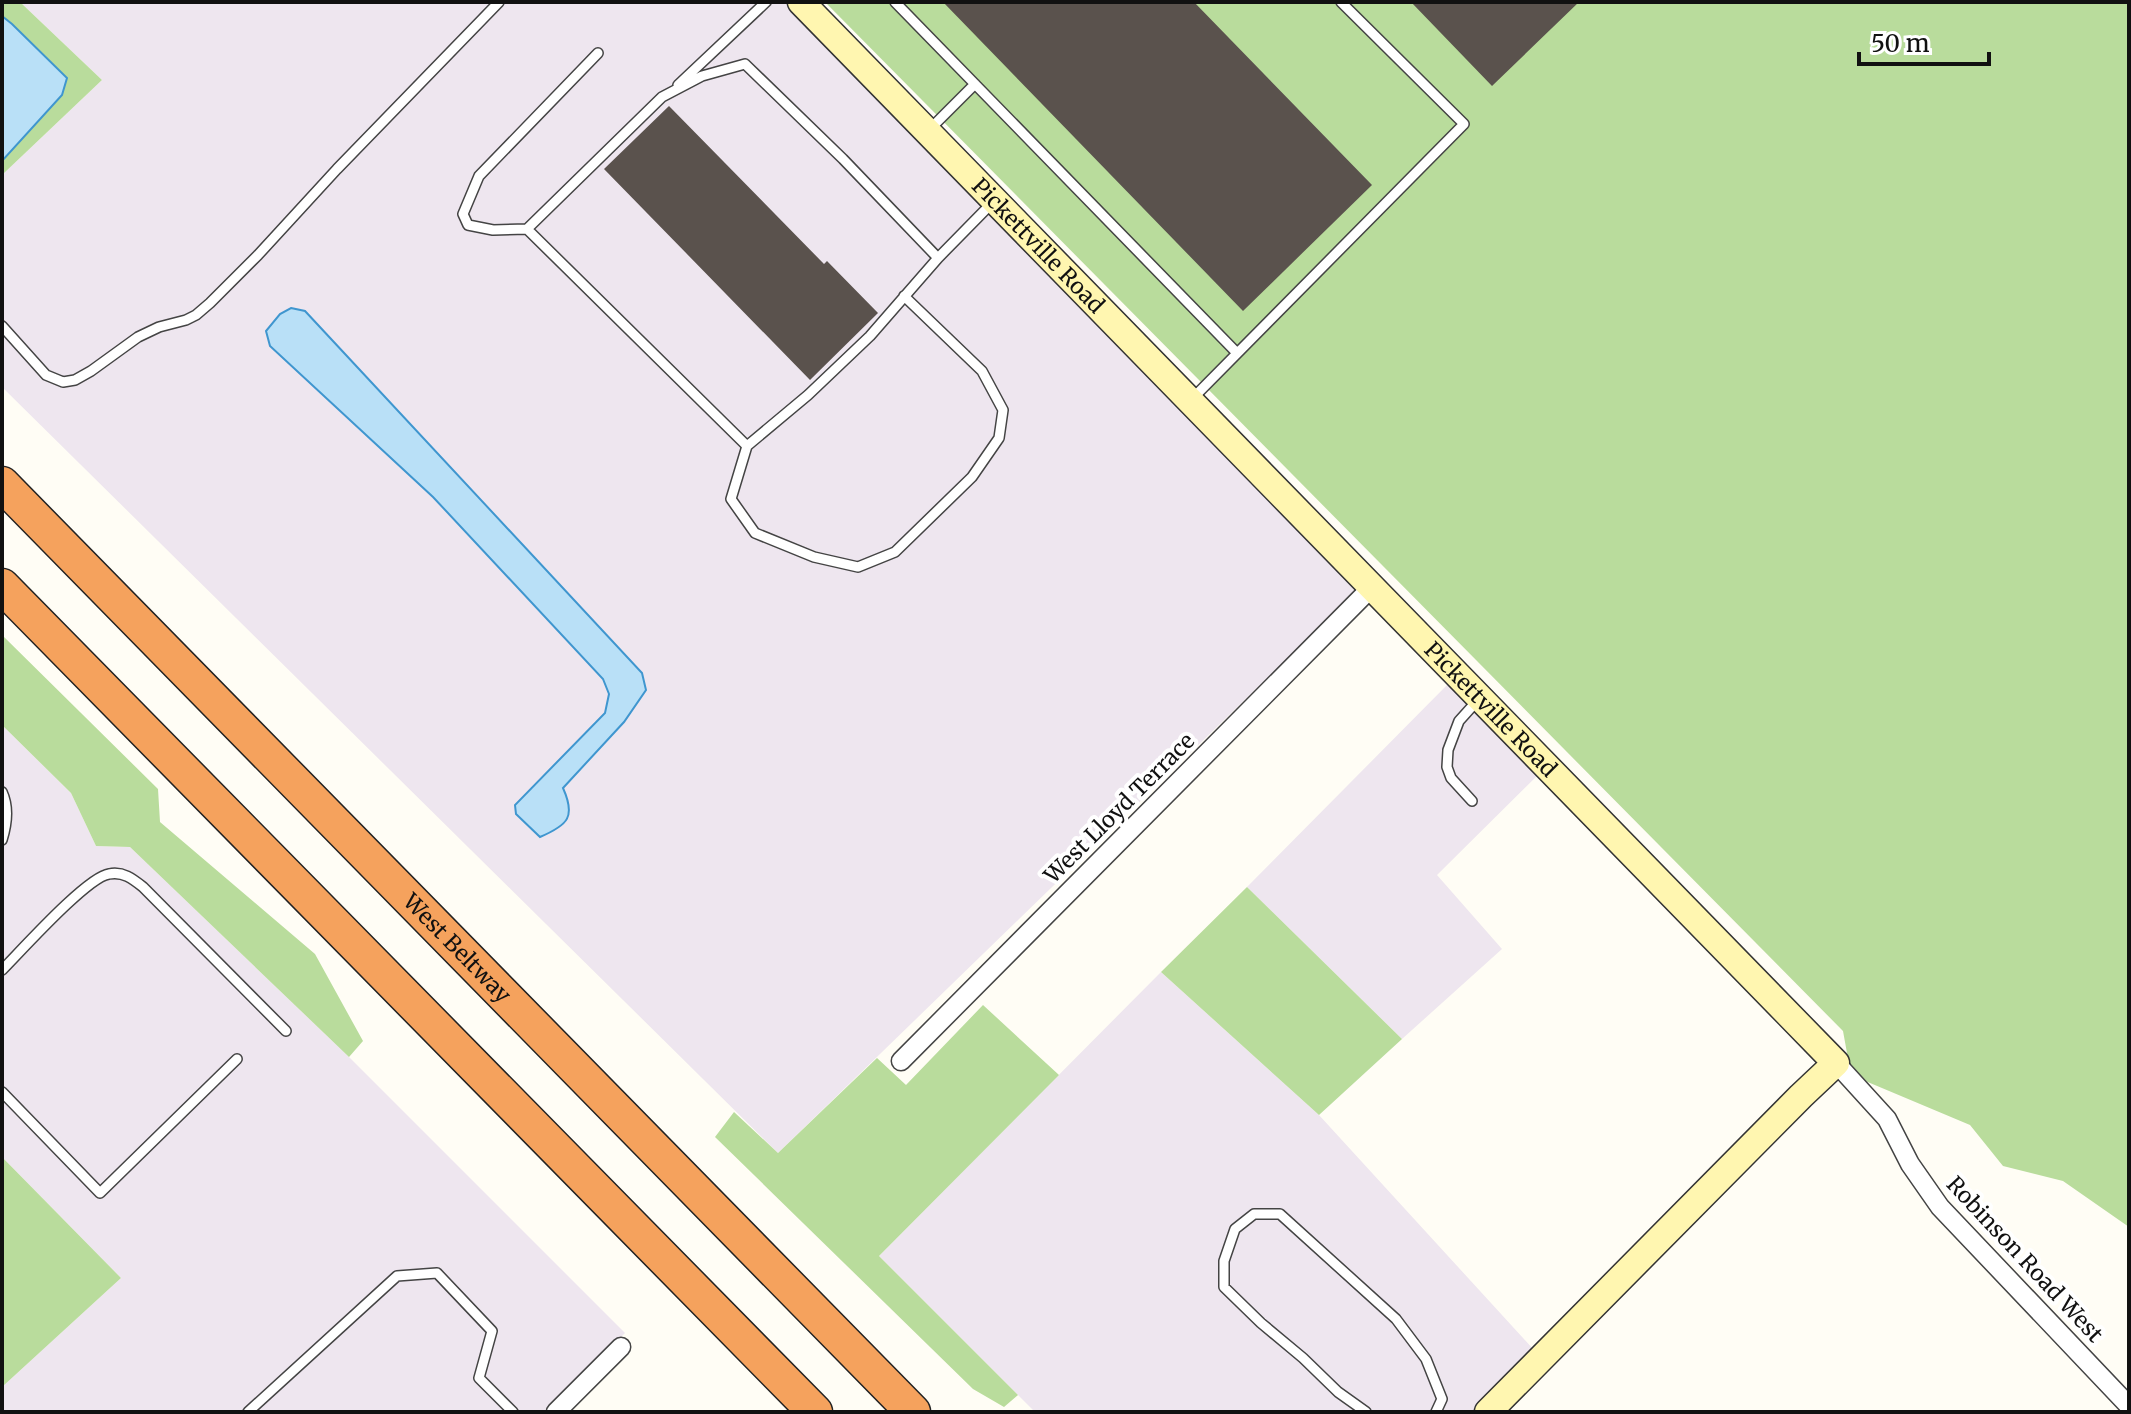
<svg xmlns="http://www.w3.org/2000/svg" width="2131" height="1414" viewBox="0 0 2131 1414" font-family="Merriweather,serif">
<rect width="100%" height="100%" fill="#fffdf5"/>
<path fill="#eee6ef" d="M20 2H788L1358 590 778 1153 2 387V175L102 80Z
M1449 683 1539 774 1437 875 1502 949 1402 1039 1247 887Z
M2 725 71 793 96 846 130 847 349 1057 625 1333 546 1412H2V1387L121 1278 2 1157Z
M1161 972 1319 1115 1534 1350 1473 1412H1035L879 1256Z"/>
<path fill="#b9dc9c" d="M2 2H20L102 80 2 175V161L62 95 12 24 2 16Z
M825 2H2129V1227L2063 1181 2003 1166 1970 1125 1851 1075 1843 1031Z
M2 635 158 789 160 822 315 954 363 1041 349 1057 130 847 96 846 71 793 2 725Z
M1247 887 1402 1039 1319 1115 1161 972Z
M983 1005 1059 1075 879 1256 1018 1395 1004 1407 973 1389 715 1137 734 1112 778 1153 877 1058 906 1085Z
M2 1157 121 1278 2 1387Z"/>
<path fill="#b9e0f7" stroke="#3f96cf" stroke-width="2" d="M2 16 12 24 67 78 62 95 2 161Z
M291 308 305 311 642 673 646 690 624 722 563 788C576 817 568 825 540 837L516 814 515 805 605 713 609 694 603 679 433 497 270 346 266 331 280 314Z"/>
<path fill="#5a524d" d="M943 2H1194L1372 185 1243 311Z
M1411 2H1579L1492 86Z
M669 106 824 264 827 261 878 313 810 380 604 169Z"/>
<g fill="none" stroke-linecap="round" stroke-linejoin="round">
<defs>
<path id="lane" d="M895 2 1237 353
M678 85 766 2
M929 130 975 84
M527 229 493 230 468 225 463 214 479 176 598 53
M938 258 843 159 745 64 702 76 662 97 527 229 747 446 808 395 870 336 938 258 992 203
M2 326 46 375 63 382 75 380 91 371 138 337 159 327 186 320 196 315 210 303 258 255 337 169 499 2
M1192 399 1464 124 1341 2
M747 446 731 499 755 533 814 557 858 567 895 552 972 477 999 438 1003 410 982 371 904 296
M2 792C9 807 7 824 2 840
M1472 801 1451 778 1447 767 1448 750 1459 721 1477 701
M2 970C21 951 87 877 109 874 123 871 133 879 143 887L286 1031
M2 1092 100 1193 237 1059
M248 1412 397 1276 437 1273 492 1331 479 1378 513 1412
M1366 1412 1338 1392 1303 1358 1261 1323 1224 1287V1261L1235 1229 1254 1214H1280L1396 1319 1426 1359 1442 1399 1436 1412"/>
<path id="street" d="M901 1061 1371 588
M1836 1063 1887 1119 1910 1164 1940 1207 2129 1406
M556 1412 621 1347"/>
<g id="secondary">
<path id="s1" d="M801 2 1836 1063 1801 1096 1488 1412"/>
</g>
<g id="highway">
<path id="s2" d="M2 484 913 1412"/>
<path d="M2 586 815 1412"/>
</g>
</defs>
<use href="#lane" stroke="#444" stroke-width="12"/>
<use href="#street" stroke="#444" stroke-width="21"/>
<use href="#secondary" stroke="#333" stroke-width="29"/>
<use href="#highway" stroke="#222" stroke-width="37"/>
<use href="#lane" stroke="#fff" stroke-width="9"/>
<use href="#street" stroke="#fff" stroke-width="18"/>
<use href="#secondary" stroke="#fff6b0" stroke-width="26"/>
<use href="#highway" stroke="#f5a25d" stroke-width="34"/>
</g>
<g text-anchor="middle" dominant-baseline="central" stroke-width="8" stroke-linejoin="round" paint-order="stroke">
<g font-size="22" fill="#111" stroke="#fff">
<text stroke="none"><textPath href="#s1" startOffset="340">Pickettville Road</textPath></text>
<text stroke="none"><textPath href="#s1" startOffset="988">Pickettville Road</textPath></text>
<text transform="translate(1119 808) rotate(-45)">West Lloyd Terrace</text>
<text stroke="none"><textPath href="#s2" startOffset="650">West Beltway</textPath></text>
<text transform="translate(2025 1259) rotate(47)">Robinson Road West</text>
</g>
</g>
<rect width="2131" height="1414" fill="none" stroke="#111111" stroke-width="8"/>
<path d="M1859 52v12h130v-12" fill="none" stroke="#111111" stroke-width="4"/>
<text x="1871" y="52" font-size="24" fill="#111111" stroke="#ffffff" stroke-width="6" paint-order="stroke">50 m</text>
</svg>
